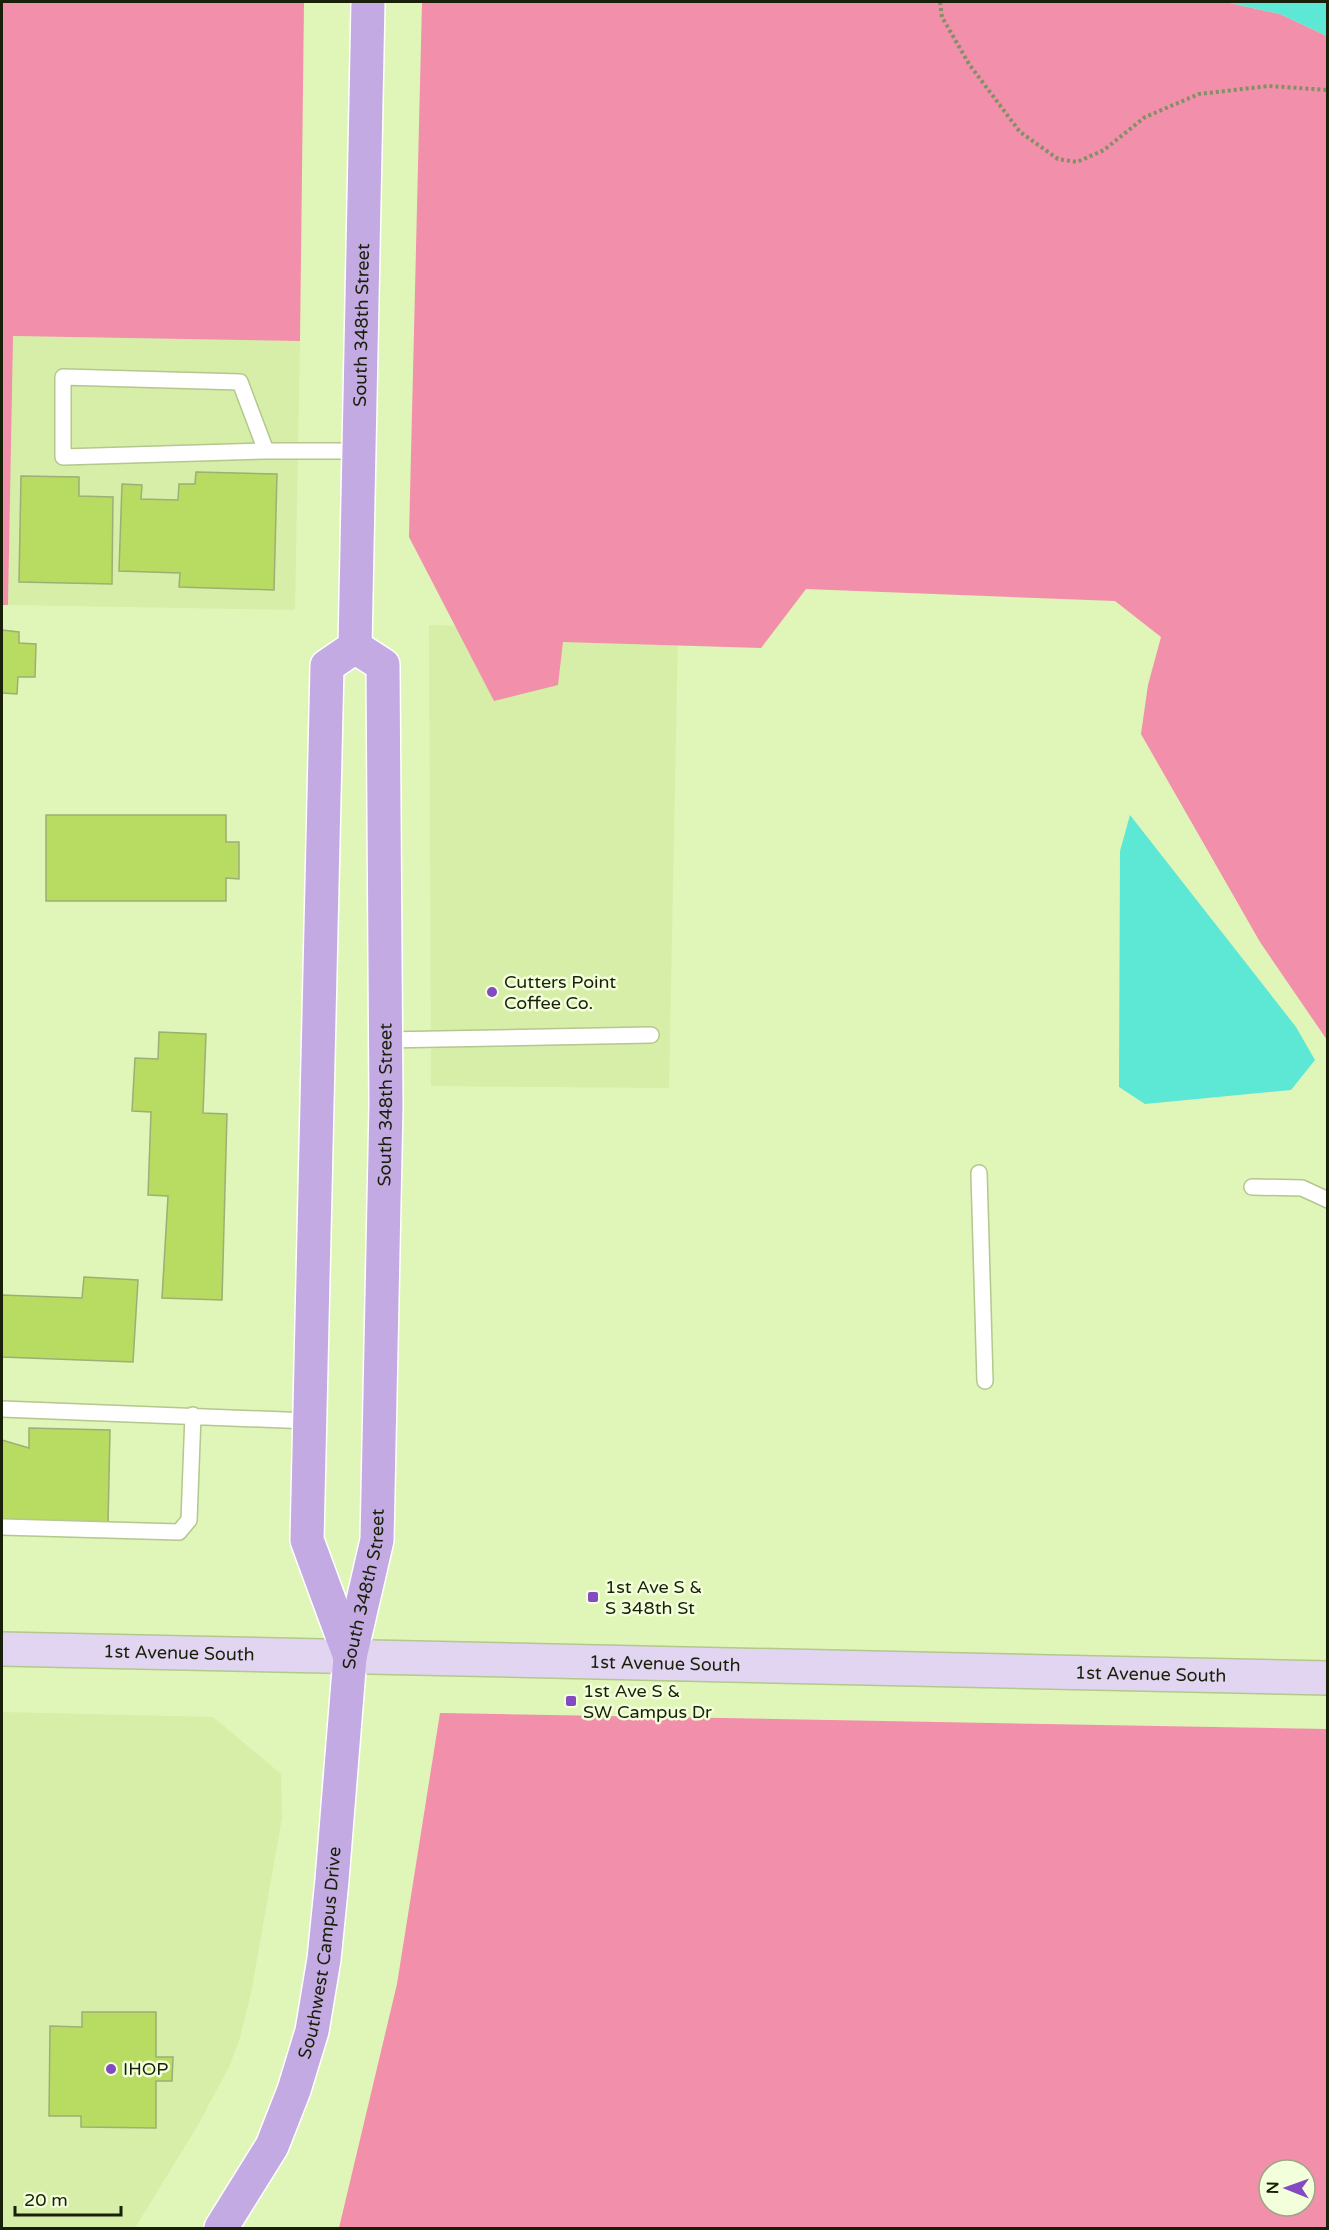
<svg xmlns="http://www.w3.org/2000/svg" width="1329" height="2230" viewBox="0 0 1329 2230" font-family="'Varela Round',sans-serif">
<rect width="100%" height="100%" fill="#e0f5b8"/>
<path fill="#d7eea9" d="M12 336 300 341 295 610 8 605Z
M429 625 678 633 669 1088 431 1086Z
M2 1712 213 1717 281 1774 282 1818 251 1993 239 2041 229 2067 198 2125 135 2228H2Z"/>
<path fill="#f28faa" fill-rule="evenodd" d="M2 2H304L300 341 13 336 8 605H2Z
M422 2H1225L1280 14 1327 36V1040L1260 942 1141 734 1148 685 1161 637 1115 601 806 589 761 648 563 642 558 685 494 701 409 537Z
M440 1713 1327 1729V2228H339L397 1984ZM1269 2170H1305V2206H1269Z"/>
<path fill="#5de7d5" d="M1225 2H1327V36L1280 14Z
M1130 815 1296 1027 1315 1060 1291 1090 1145 1104 1119 1087 1120 851Z"/>
<path fill="#b8db62" stroke="#9caf75" stroke-width="1.5" d="M196 472 277 474 274 590 179 587 180 573 119 571 122 484 142 485 141 499 178 500 179 484H195Z
M21 476 79 477V496L113 497 112 584 19 582Z
M2 630 19 632V643L36 644 35 677H18L17 694 2 693Z
M46 815H226V842H239V879L226 878V901H46Z
M159 1032 206 1034 203 1113 227 1114 222 1300 162 1298 168 1196 148 1195 151 1112 132 1111 135 1058 158 1059Z
M84 1277 138 1280 133 1362 2 1357V1295L82 1298Z
M29 1428 110 1430 108 1525 2 1522V1440L29 1448Z
M82 2012H156V2057H173L172 2081H156V2128L81 2127V2116H49L50 2026 82 2027Z"/>
<g fill="none" stroke-linecap="round" stroke-linejoin="round">
<defs>
<path id="lane" d="M266 451 240 382 63 377V457L266 451H359
M385 1040 651 1035
M979 1173 985 1381
M1252 1187 1302 1188 1328 1200
M2 1409 310 1421
M2 1527 179 1532 189 1520 193 1415"/>
<g id="secondary">
<path id="s1" d="M2 1649 1328 1678"/>
</g>
<g id="primary">
<path id="s2" d="M355 647 368 2"/>
<path d="M350 1657 307 1540 327 666 355 647"/>
<path id="s3" d="M221 2228 272 2146 294 2090 312 2031 324 1959 332 1880 350 1657 377 1540 386 1105 383 665 355 647"/>
</g>
</defs>
<use href="#lane" stroke="#b4c78c" stroke-width="18"/>
<use href="#secondary" stroke="#b4c78c" stroke-width="36"/>
<use href="#primary" stroke="#fff" stroke-width="36"/>
<path stroke="#829065" stroke-width="4" stroke-dasharray="3 3" stroke-linecap="butt" d="M940 2 942 17 969 64 1020 132 1058 159 1077 162 1104 150 1145 117 1199 94 1269 86 1328 90"/>
<use href="#lane" stroke="#fff" stroke-width="15"/>
<use href="#secondary" stroke="#e2d5f1" stroke-width="33"/>
<use href="#primary" stroke="#c4aae3" stroke-width="33"/>
</g>
<g fill="#844ac1" stroke="#f2ffda" stroke-width="2">
<circle cx="492" cy="992" r="6"/>
<rect x="587" y="1591" width="12" height="12" rx="3"/>
<rect x="565" y="1695" width="12" height="12" rx="3"/>
<circle cx="111" cy="2069" r="6"/>
</g>
<g text-anchor="middle" dominant-baseline="central" stroke-width="5" stroke-linejoin="round" paint-order="stroke">
<g font-size="18" fill="#192009" stroke="#f2ffda">
<text stroke="none"><textPath href="#s2" startOffset="322">South 348th Street</textPath></text>
<text stroke="none"><textPath href="#s3" startOffset="1150">South 348th Street</textPath></text>
<text stroke="none"><textPath href="#s3" startOffset="664">South 348th Street</textPath></text>
<text stroke="none"><textPath href="#s1" startOffset="177">1st Avenue South</textPath></text>
<text stroke="none"><textPath href="#s1" startOffset="663">1st Avenue South</textPath></text>
<text stroke="none"><textPath href="#s1" startOffset="1149">1st Avenue South</textPath></text>
<text stroke="none"><textPath href="#s3" startOffset="297">Southwest Campus Drive</textPath></text>
</g>
<g font-size="18" fill="#192009" stroke="#f2ffda" text-anchor="start">
<text x="504" y="982">Cutters Point<tspan x="504" dy="21">Coffee Co.</tspan></text>
<text x="605" y="1587">1st Ave S &amp;<tspan x="605" dy="21">S 348th St</tspan></text>
<text x="583" y="1691">1st Ave S &amp;<tspan x="583" dy="21">SW Campus Dr</tspan></text>
<text x="123" y="2069">IHOP</text>
</g>
</g>
<rect width="1329" height="2230" fill="none" stroke="#192009" stroke-width="6"/>
<g transform="translate(1287 2188) rotate(271)"><circle r="28" fill="#f2ffda" stroke="#9ba686" stroke-width="1.5"/>
<path d="M0-4.5L10 22L0 15L-10 22Z" fill="#844ac1"/>
<text y="-9" font-size="16" font-weight="bold" text-anchor="middle" fill="#192009">N</text>
</g>
<path d="M15 2206v9h106v-9" fill="none" stroke="#192009" stroke-width="3"/>
<text x="24" y="2206" font-size="18" fill="#192009" stroke="#f2ffda" stroke-width="4.5" paint-order="stroke">20 m</text>
</svg>
